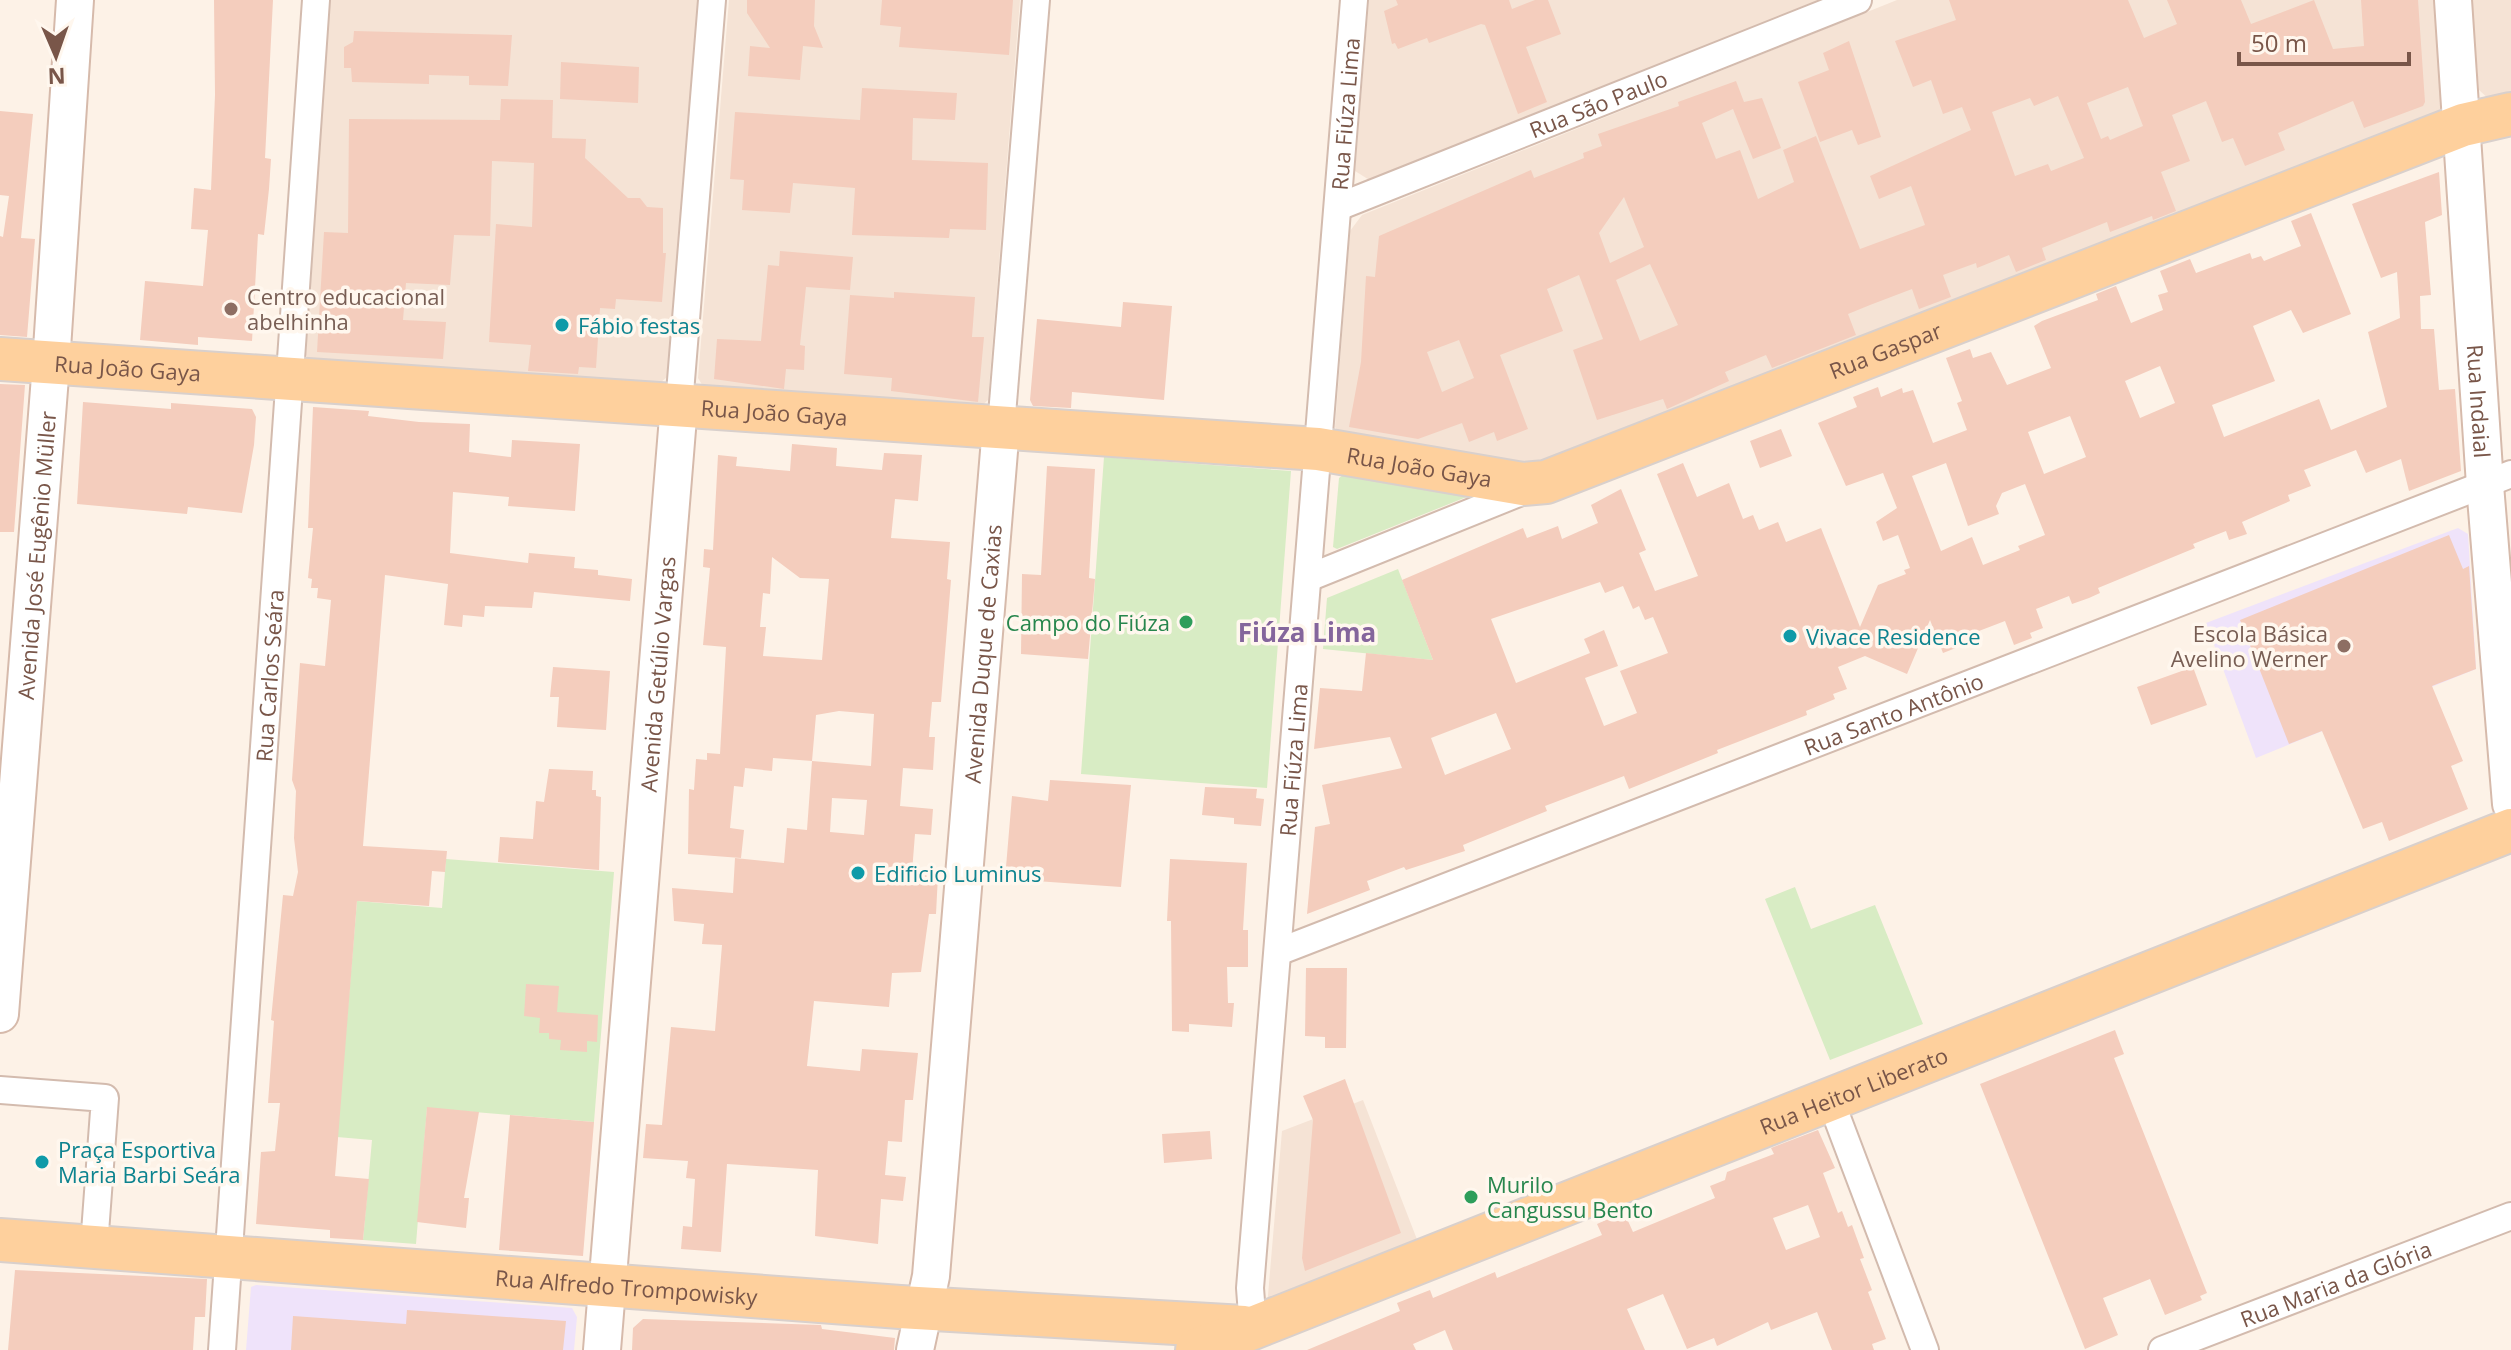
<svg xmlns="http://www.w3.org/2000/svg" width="2511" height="1350" viewBox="0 0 2511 1350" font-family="'Open Sans',sans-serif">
<rect width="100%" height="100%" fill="#fdf2e7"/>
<path fill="#f5e3d5" d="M330 0H698L667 377 654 388 310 362 306 355Z
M729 0H1020L988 400 977 410 706 391 698 378Z
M1369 0H1824L1371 181 1355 171Z
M1897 0H2436L2443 113 1807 372 1528 466 1343 438 1335 427 1350 231 1362 215Z
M2472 0H2511V96L2490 100 2479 90Z
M1363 1100 1418 1242 1267 1307 1282 1131Z"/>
<path fill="#efe3fa" d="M2458 528 2468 534 2476 669 2256 758 2206 623Z
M256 1285 572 1308 577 1317 574 1350H246L251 1287Z"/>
<path fill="#d8ecc4" d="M1104 457 1291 471 1267 788 1081 774Z
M1343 475 1469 496 1337 549 1333 547 1339 478Z
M1398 569 1433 660 1323 649 1327 598Z
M446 859 614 872 594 1122 427 1108 416 1244 363 1240 372 1140 337 1137 357 901 442 908Z
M1795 887 1811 929 1875 905 1923 1024 1830 1060 1765 899Z"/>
<path fill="#f4cdbd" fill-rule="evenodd" d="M214 0H273L265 158 271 159 269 189 264 235 258 234 252 341 198 337V345L140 340 145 281 203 286 208 230 191 229 194 188 211 190 215 95Z
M747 0H815L814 26 823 48 803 46 800 80 748 76 750 46 770 48 747 13Z
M882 0H1013L1009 55 899 47 901 27 880 25Z
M1396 0H1509L1512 9 1535 0H1548L1561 34 1526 47 1547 102 1518 114 1485 25 1481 24 1429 43 1427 38 1398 49 1395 43 1392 44 1384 11 1398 5Z
M1949 0H2128L2144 38 2177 24 2167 0H2241L2251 24 2314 0 2333 49 2364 46 2361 0H2418L2425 102 2423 106 2364 128 2353 101 2278 133 2285 150 2245 166 2233 138 2222 142 2206 101 2172 115 2190 161 2161 172 2176 211 2153 220 2152 216 2110 232 2107 222 2042 248 2046 260 2016 272 2009 255 1977 268 1976 263 1943 275 1951 297 1919 309 1912 289 1870 305 1848 314 1856 335 1772 368 1766 355 1725 372 1729 381 1667 409 1663 399 1597 420 1573 350 1603 339 1579 275 1547 289 1563 331 1500 355 1528 429 1497 441 1494 432 1469 442 1462 423 1418 439 1349 427 1361 362 1366 276 1375 277 1379 236 1531 170 1534 178 1584 158 1583 153 1602 146 1598 134 1679 106 1678 102 1736 81 1744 102 1762 98 1781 148 1753 159 1733 109 1702 123 1716 159 1740 150 1758 199 1794 182 1783 150 1816 136 1860 249 1925 225 1911 186 1879 199 1870 176 1971 130 1962 107 1943 114 1931 80 1913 87 1895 41 1956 20ZM2128 87 2143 126 2110 140 2108 136 2101 139 2087 103ZM2058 96 2084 158 2051 171 2048 164 2015 176 1992 112 2030 98 2034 106ZM1624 197 1644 247 1610 263 1599 233ZM1650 264 1678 325 1640 341 1616 280ZM1459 340 1474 378 1442 392 1427 352Z
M354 31 512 35 508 86 469 85V76L429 75V84L352 82 351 68H344V47L353 42Z
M1849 41 1881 137 1858 145 1852 130 1820 142 1798 82 1829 70 1823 53Z
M561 62 639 67 638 103 560 99Z
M862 88 957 93 955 120 913 118 912 160 988 163 986 230 950 229 949 238 852 235 855 188 793 183 790 213 742 210 744 180 730 179 735 112 860 120Z
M501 99 553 100 552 138 586 139 585 158 628 198H640L647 207 663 208V253H666L662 302 616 299 615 309 600 308 596 368 579 367 578 374 528 371 531 345 489 342 496 224 532 227 534 163 492 161 490 236 454 235 450 285 406 283 403 320 446 322 443 359 317 352 324 232 348 233 349 119 500 120Z
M0 111 33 114 21 238 35 239 27 337 0 335V236L3 237 9 196 0 195Z
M2439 172 2442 215 2425 222 2431 295 2420 296 2421 329H2434L2439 390 2455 389 2461 471 2409 491 2401 459 2366 473 2356 450 2304 470 2311 486 2288 495 2290 501 2242 522 2247 534 2229 540 2226 531 2193 544 2195 548 2098 588 2100 593 2089 598 2072 604 2069 596 2036 609 2043 628 2030 633 2032 638 2014 645 2005 621 1958 639 1961 646 1943 653 1930 620 1907 674 1865 656 1838 667 1847 689 1833 694 1835 699 1806 711 1807 715 1717 750 1718 753 1629 789 1624 776 1545 806 1547 811 1463 845 1465 851 1406 870 1404 867 1367 881 1370 890 1307 914 1315 827 1330 824 1322 785 1402 768 1390 737 1314 749 1320 688 1362 691 1366 653 1433 660 1402 580 1523 528 1527 538 1558 526 1562 539 1598 523 1591 505 1621 489 1646 550 1639 553 1655 591 1698 576 1657 474 1683 463 1697 497 1729 483 1743 519 1753 515 1759 530 1778 522 1786 542 1821 528 1860 627 1878 585 1906 574 1904 570 1910 568 1898 535 1883 541 1876 522 1897 508 1883 473 1846 486 1818 423 1857 407 1853 397 1878 387 1881 397 1902 388 1903 393 1913 390 1933 443 1967 430 1957 403 1962 401 1946 358 1970 349 1973 358 1991 352 2007 385 2051 368 2034 326 2042 321 2098 300 2096 294 2116 286 2131 323 2163 310 2158 295 2168 292 2160 271 2190 259 2196 273 2250 253 2252 259 2261 256 2264 261 2301 246 2291 221 2311 213 2351 314 2303 333 2291 310 2253 326 2275 381 2212 405 2224 437 2319 399 2331 430 2387 407 2368 332 2400 318 2397 272 2381 278 2352 204ZM2160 366 2175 403 2140 418 2125 381ZM2070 416 2086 457 2044 474 2028 432ZM1946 463 1968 526 1999 514 1996 506 2002 493 2025 484 2045 535 2018 546 2020 550 1983 565 1972 537 1941 551 1912 476ZM1600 582 1605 593 1623 586 1633 609 1639 606 1645 620 1653 617 1668 653 1620 671 1637 713 1604 726 1585 678 1618 666 1604 630 1584 639 1590 653 1516 683 1491 619ZM1496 713 1511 749 1445 775 1431 738Z
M780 251 853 257 850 290 806 287 800 345 805 346 804 370 786 369 784 389 714 379 717 339 761 341 768 265 779 266Z
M894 292 975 297 972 337H984L978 402 891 391 892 378 844 374 850 295 894 298Z
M1123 302 1172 306 1164 400 1072 392 1071 408 1033 406 1030 400 1037 319 1121 327Z
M0 384 25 385 14 532H0Z
M83 402 171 409V403L252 409 256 417 254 445 242 513 188 507 187 514 77 504Z
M313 407 369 411 368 416 419 422 470 424 469 452 511 457 512 440 580 444 575 511 508 506 509 497 453 492 450 553 528 563 529 553 575 557 574 568 598 570V575L632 579 630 601 534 592 532 608 485 606 484 617 463 615 462 627 444 625 448 584 385 575 363 846 447 851 445 872 432 871 429 906 357 901 335 1176 369 1179 363 1240 330 1238V1230L256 1224 261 1152 275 1151 280 1103H268L274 1021 271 1020 283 895 293 896 298 872 294 838 296 791 292 780 300 663 325 666 331 600 317 598 318 588H311L312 579 308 578 313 528H308Z
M1781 429 1792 456 1760 468 1750 441Z
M792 444 837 448 836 466 882 470 884 453 922 455 918 501 895 499 891 538 950 542 947 579 951 580 941 702H932L929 737H935L933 770 903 768 900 806 933 809 931 835 915 834 912 872 938 875 936 914H929L921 972 892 973 889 1007 814 1001 807 1066 860 1071 862 1049 918 1053 913 1100H905L902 1142 888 1141 885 1175 906 1177 903 1201 881 1199 878 1244 815 1236 818 1170 727 1164 721 1252 681 1249 683 1226 692 1227 695 1179 686 1178 688 1161 643 1158 646 1124 662 1125 671 1027 715 1031 722 945 702 944 704 924 674 921 672 888 733 893 735 858 784 863 787 828 807 830 812 761 773 758 772 771 745 768 743 787 734 786 730 828 744 830 741 858 688 854 689 789 694 790 696 759 707 760V753L720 754 726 647 703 645 710 568 703 567 704 549 713 550 718 455 737 457 736 466 790 471ZM772 557 800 578 829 579 822 660 763 656 766 627H760L763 593 770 594ZM839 711 874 714 871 766 812 761 816 715ZM832 798 867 800 864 835 830 832Z
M1047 466 1095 469 1089 578 1095 579 1088 659 1021 654 1022 574 1041 575Z
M2449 535 2463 569 2469 566 2476 669 2432 686 2463 761 2451 766 2468 809 2389 841 2382 822 2363 829 2322 731 2289 744 2240 620Z
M553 667 610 671 606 730 557 727 559 697H550Z
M2193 667 2207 705 2151 725 2137 687Z
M549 769 593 771 592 790H596V796L601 797 599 870 498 862 500 837 533 839 536 801 544 802Z
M1050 780 1131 785 1121 887 1036 881V870L1006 867 1012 796 1048 801Z
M1205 787 1257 789 1256 798 1264 799 1261 826 1234 824V818L1202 815Z
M1170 859 1247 863 1243 930H1248V967H1227L1228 1003H1234L1232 1027 1189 1024V1032L1172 1031 1171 921H1167Z
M1306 968H1347L1346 1048H1325V1037L1305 1036Z
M526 984 559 986 557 1012 598 1015 597 1042 587 1041V1052L560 1050 561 1040 549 1039V1033H539L540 1018 524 1016Z
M2115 1030 2124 1054 2114 1058 2207 1293 2200 1296 2202 1300 2165 1315 2150 1279 2103 1298 2118 1335 2085 1349 1980 1084Z
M1345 1079 1401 1233 1305 1271 1302 1258 1313 1120 1303 1096Z
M427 1107 479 1112 464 1198H469L466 1228 417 1222Z
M510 1115 594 1122 583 1256 499 1250Z
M1818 1130 1835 1168 1823 1173 1838 1213 1842 1211 1848 1227 1852 1225 1864 1258 1860 1259 1872 1290 1868 1292 1886 1339 1872 1344 1874 1350H1832L1817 1312 1771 1330 1768 1322 1717 1346 1714 1338 1687 1349 1663 1294 1627 1309 1645 1350H1453L1445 1330 1413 1344 1416 1350H1307L1400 1311 1397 1303 1430 1290 1433 1298 1495 1272 1497 1278 1602 1235 1597 1224 1624 1212 1633 1232 1715 1198 1710 1186 1725 1180 1727 1172 1774 1154 1771 1148ZM1808 1205 1820 1237 1786 1250 1773 1218Z
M1210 1131 1212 1159 1164 1163 1162 1134Z
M15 1270 207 1279 205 1317H195L193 1350H8Z
M407 1310 566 1321 563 1350H291L293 1316 406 1324Z
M643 1319 821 1325 822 1329 895 1338 894 1350H632L633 1328Z"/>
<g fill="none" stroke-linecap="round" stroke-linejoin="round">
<defs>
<g id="street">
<path id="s1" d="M1338 207 1858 0"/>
<path d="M679 405 712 0"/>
<path d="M1001 427 1036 0"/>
<path d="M1308 578 1531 488"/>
<path id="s2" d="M1278 952 2511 474"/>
<path d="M0 1090 105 1098 94 1246"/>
<path d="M1830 1099 1925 1350"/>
<path id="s3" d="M1253 1328 1250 1288 1354 0"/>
<path id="s4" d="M222 1350 316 0"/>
<path id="s5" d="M2162 1350 2511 1216"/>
</g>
<g id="secondary">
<path id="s6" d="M2453 0 2485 485 2511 804"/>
<path id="s7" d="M0 1014 51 364 75 0"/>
<path id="s8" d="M602 1350 679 405"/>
<path id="s9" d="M915 1350 931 1276 1001 427"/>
</g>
<g id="primary">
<path id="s10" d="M0 359 1318 449 1523 484 1546 482 2463 125 2511 114"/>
<path id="s11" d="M0 1240 900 1307 1244 1327"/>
<path id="s12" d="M1197 1350 2511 830"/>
</g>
</defs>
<use href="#street" stroke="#d3bbae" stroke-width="30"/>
<use href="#secondary" stroke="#d6baab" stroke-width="40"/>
<use href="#primary" stroke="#d9d0cc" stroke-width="46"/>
<use href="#street" stroke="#fff" stroke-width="26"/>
<use href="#secondary" stroke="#fff" stroke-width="36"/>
<use href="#primary" stroke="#fed09d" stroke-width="42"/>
</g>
<g fill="#8d6e63" stroke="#fff7ee" stroke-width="3">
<circle cx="231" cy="309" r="8"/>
<circle cx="2344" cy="646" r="8"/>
</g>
<g fill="#0f9aa8" stroke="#fff7ee" stroke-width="3">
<circle cx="562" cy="325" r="8"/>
<circle cx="1790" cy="636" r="8"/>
<circle cx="858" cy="873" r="8"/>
<circle cx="42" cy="1162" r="8"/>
</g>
<g fill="#2e9e5b" stroke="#fff7ee" stroke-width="3">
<circle cx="1186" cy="622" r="8"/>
<circle cx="1471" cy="1197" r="8"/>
</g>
<g text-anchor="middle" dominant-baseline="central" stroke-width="7" stroke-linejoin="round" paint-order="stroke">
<g font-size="22" fill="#795649" stroke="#fff7ee">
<text stroke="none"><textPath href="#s1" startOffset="280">Rua São Paulo</textPath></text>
<text stroke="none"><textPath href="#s3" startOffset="1218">Rua Fiúza Lima</textPath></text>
<text stroke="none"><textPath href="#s10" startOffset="1916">Rua Gaspar</textPath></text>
<text stroke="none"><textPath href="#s10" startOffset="128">Rua João Gaya</textPath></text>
<text stroke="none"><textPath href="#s6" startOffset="402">Rua Indaial</textPath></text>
<text stroke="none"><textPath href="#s10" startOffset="776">Rua João Gaya</textPath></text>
<text stroke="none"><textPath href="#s10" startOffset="1424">Rua João Gaya</textPath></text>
<text stroke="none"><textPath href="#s7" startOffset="460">Avenida José Eugênio Müller</textPath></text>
<text stroke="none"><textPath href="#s9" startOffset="700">Avenida Duque de Caxias</textPath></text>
<text stroke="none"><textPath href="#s4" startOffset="676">Rua Carlos Seára</textPath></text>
<text stroke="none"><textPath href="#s8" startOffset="678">Avenida Getúlio Vargas</textPath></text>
<text stroke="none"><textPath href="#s2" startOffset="660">Rua Santo Antônio</textPath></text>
<text stroke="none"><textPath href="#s3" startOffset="570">Rua Fiúza Lima</textPath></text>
<text stroke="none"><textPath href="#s12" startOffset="706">Rua Heitor Liberato</textPath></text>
<text stroke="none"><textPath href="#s5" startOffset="186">Rua Maria da Glória</textPath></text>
<text stroke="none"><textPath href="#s11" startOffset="628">Rua Alfredo Trompowisky</textPath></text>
</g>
<g font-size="22" fill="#785e54" stroke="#fff7ee" text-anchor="start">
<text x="247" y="296">Centro educacional<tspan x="247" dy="25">abelhinha</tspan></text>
<text x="2328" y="633" text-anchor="end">Escola Básica<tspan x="2328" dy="25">Avelino Werner</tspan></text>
</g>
<g font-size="22" fill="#0d838f" stroke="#fff7ee" text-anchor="start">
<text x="578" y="325">Fábio festas</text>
<text x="1806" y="636">Vivace Residence</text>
<text x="874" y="873">Edificio Luminus</text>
<text x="58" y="1149">Praça Esportiva<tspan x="58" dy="25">Maria Barbi Seára</tspan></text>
</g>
<g font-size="22" fill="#27864d" stroke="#fff7ee" text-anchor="end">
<text x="1170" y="622">Campo do Fiúza</text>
<text x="1487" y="1184" text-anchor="start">Murilo<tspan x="1487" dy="25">Cangussu Bento</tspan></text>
</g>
<g font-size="26" font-weight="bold" fill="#84659c" stroke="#fff7ee">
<text x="1307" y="632">Fiúza Lima</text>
</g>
</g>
<g transform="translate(56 56) rotate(178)" stroke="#fff7ee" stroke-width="6" paint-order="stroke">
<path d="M0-6L14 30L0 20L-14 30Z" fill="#795649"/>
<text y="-12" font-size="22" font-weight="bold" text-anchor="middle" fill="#795649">N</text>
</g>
<path d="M2239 52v12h170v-12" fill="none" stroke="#795649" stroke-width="4"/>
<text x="2251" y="52" font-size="24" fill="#795649" stroke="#fff7ee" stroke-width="6" paint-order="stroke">50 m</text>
</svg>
